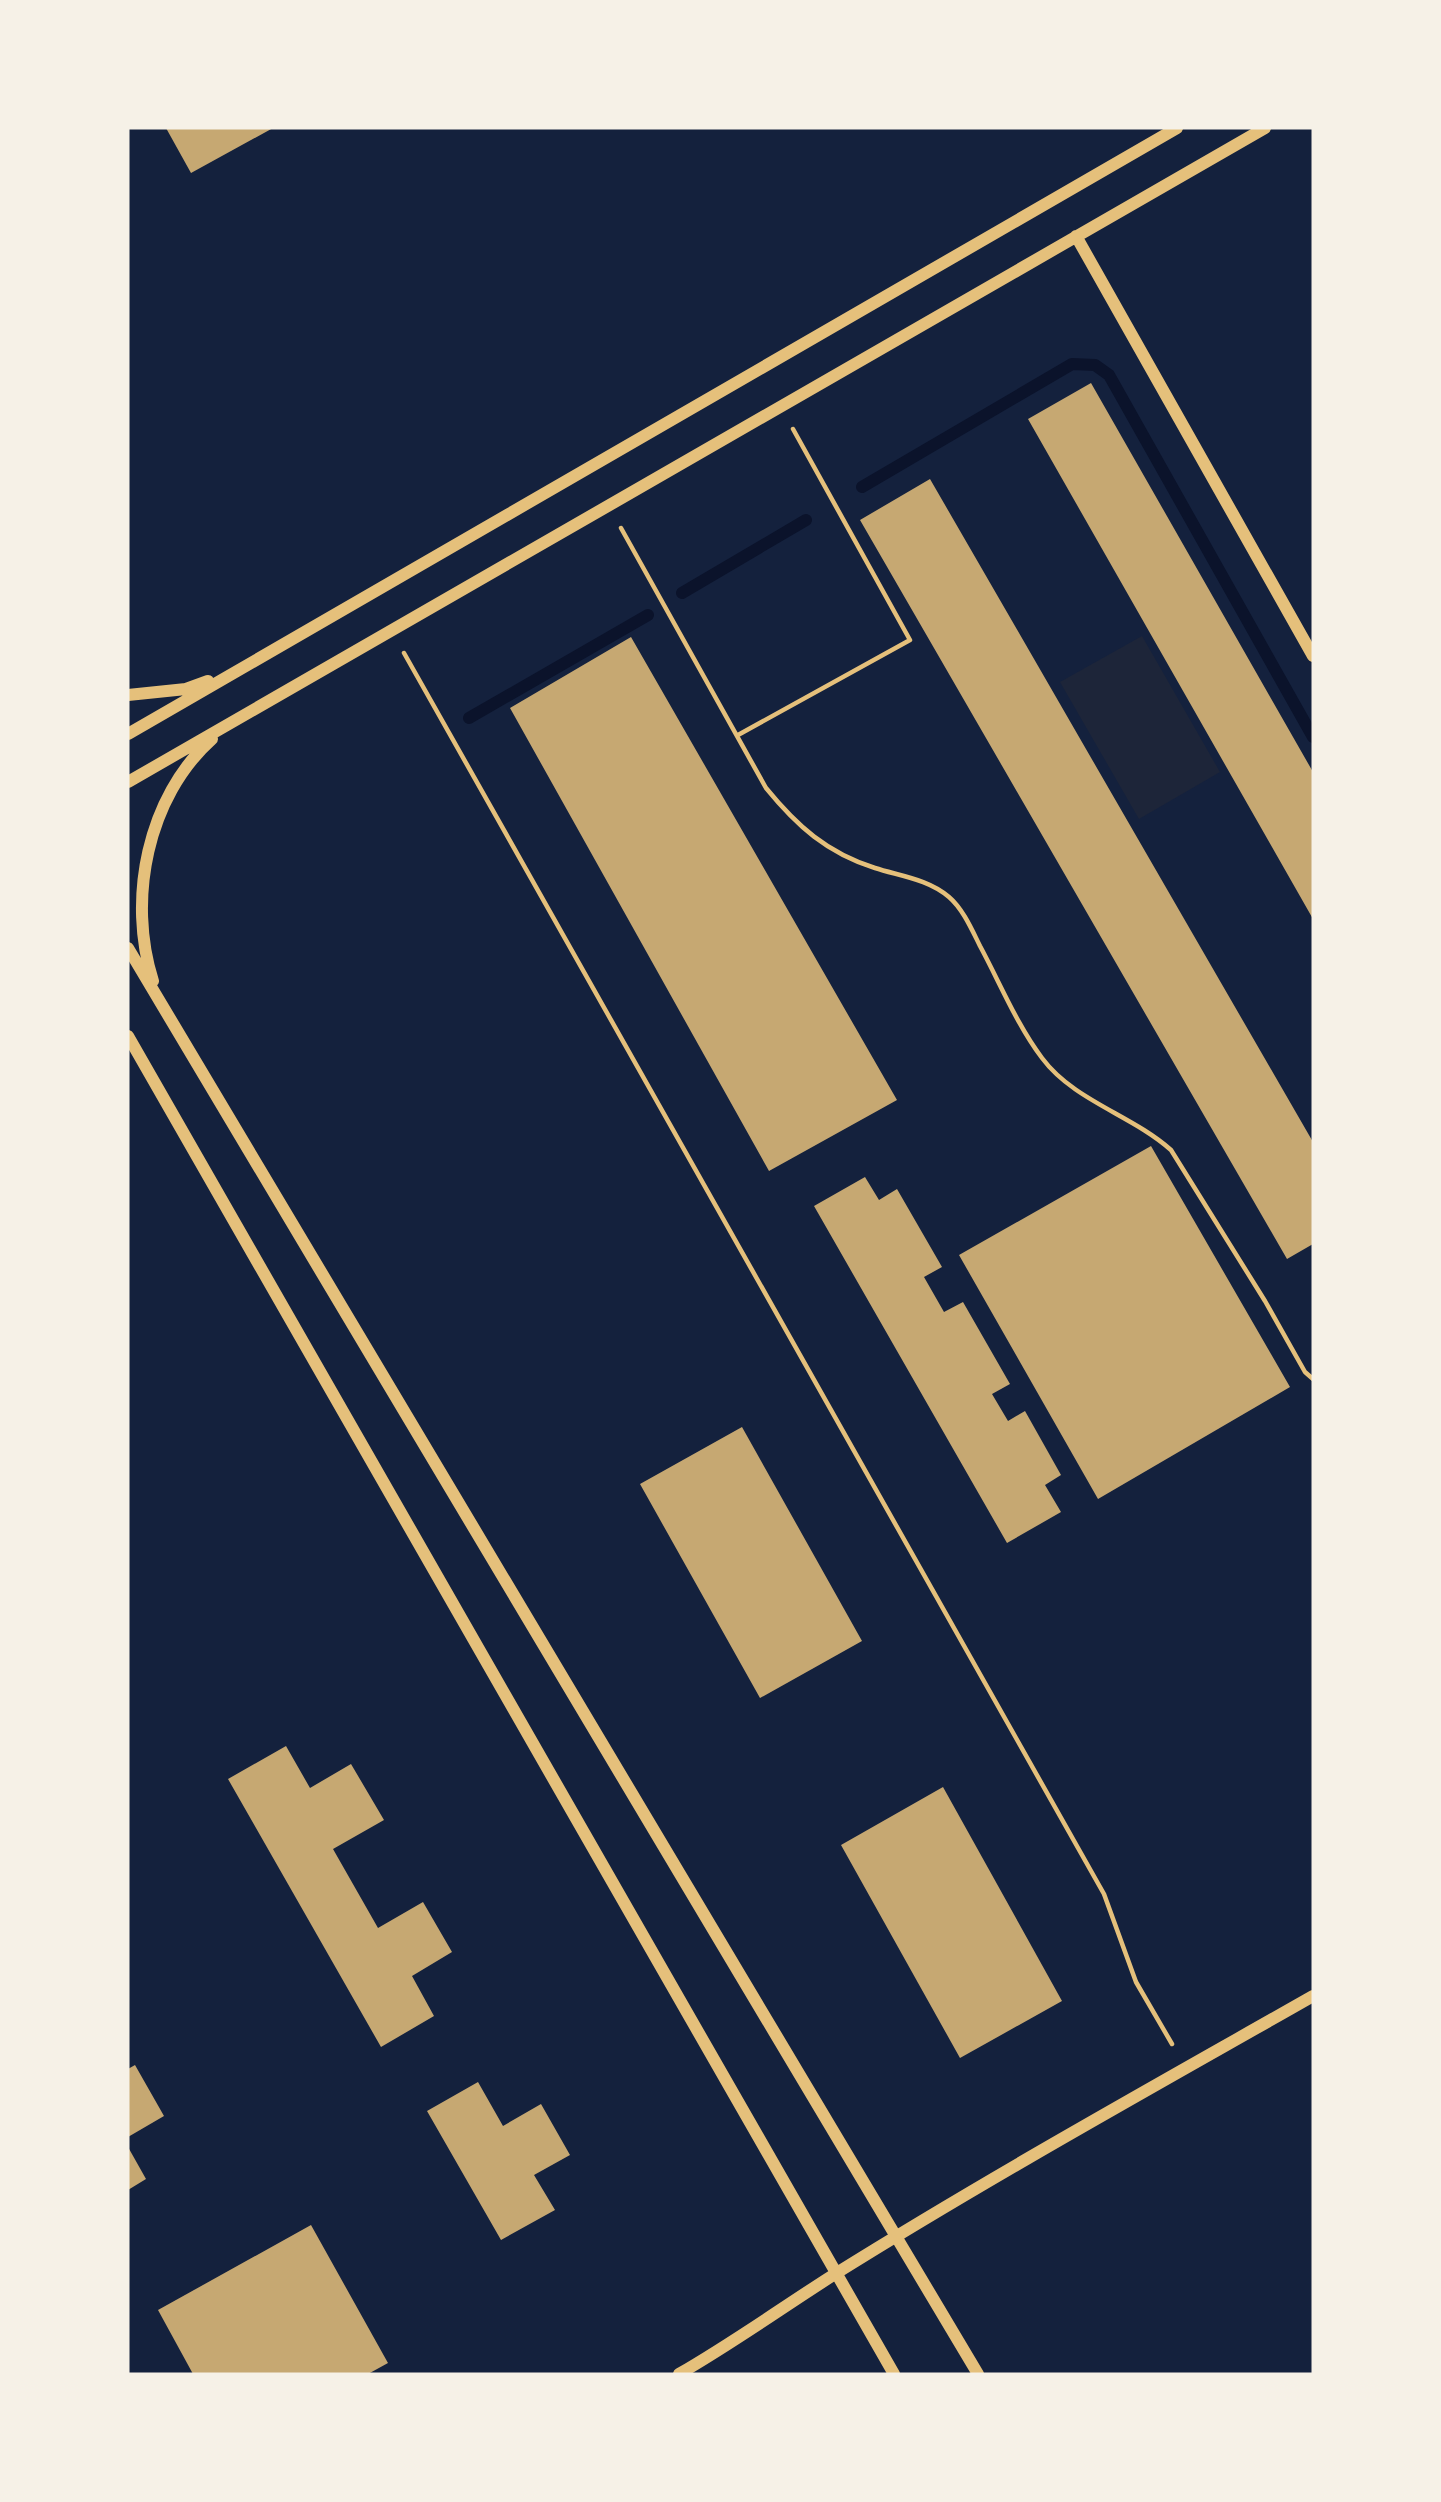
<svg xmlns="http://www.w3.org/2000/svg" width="1441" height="2502" viewBox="0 0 1441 2502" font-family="Commissioner,sans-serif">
<rect width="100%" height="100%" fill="#14213d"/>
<path fill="#1d2539" d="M1142 636 1220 772 1139 819 1060 682Z"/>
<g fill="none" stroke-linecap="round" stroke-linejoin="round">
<path stroke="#0b132b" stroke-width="12" d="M862 487 1072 364 1095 365 1109 375 1313 737
M682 593 806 520
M469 718 648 615"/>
</g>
<path fill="#c6a872" d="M166 128H273L191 173Z
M1091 383 1313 772V919L1028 419Z
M930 479 1313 1142V1244L1287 1259 860 520Z
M631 637 897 1100 769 1171 510 708Z
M1151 1146 1290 1387 1098 1499 959 1255Z
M865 1177 879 1200 897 1189 942 1267 924 1277 944 1312 963 1302 1010 1384 992 1394 1008 1421 1025 1411 1061 1475 1045 1485 1061 1512 1007 1543 814 1206Z
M742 1427 862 1641 760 1698 640 1484Z
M286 1746 310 1788 351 1764 384 1820 333 1849 378 1928 423 1902 452 1952 412 1976 434 2016 381 2047 228 1779Z
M943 1787 1062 2001 960 2058 841 1845Z
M135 2065 164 2116 128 2137V2069Z
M478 2082 503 2126 541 2104 570 2155 534 2175 555 2210 501 2240 427 2111Z
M128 2147 146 2179 128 2190Z
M311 2225 388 2363 368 2374H193L158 2310Z"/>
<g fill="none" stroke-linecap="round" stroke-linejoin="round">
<path stroke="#e5c07b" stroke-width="4.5" d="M621 528 766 788C797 826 827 853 875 868 900 876 928 879 949 897 963 909 972 930 980 946 1000 983 1017 1025 1042 1058 1074 1101 1132 1115 1171 1150L1265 1301 1305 1372 1313 1379
M404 653 1104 1894 1136 1982 1172 2044
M738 735 910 640 793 429"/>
<path stroke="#e5c07b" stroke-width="12" d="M1076 236 1313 656
M128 695 186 689 208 681
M128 734 1177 128
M128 782 1265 128
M128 948 978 2374
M153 981C127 900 147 797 212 739
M128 1036 894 2374
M679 2374C733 2343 783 2307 835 2274 992 2176 1153 2087 1313 1996"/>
</g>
<rect width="1441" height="2502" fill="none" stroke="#f6f1e7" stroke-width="259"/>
</svg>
